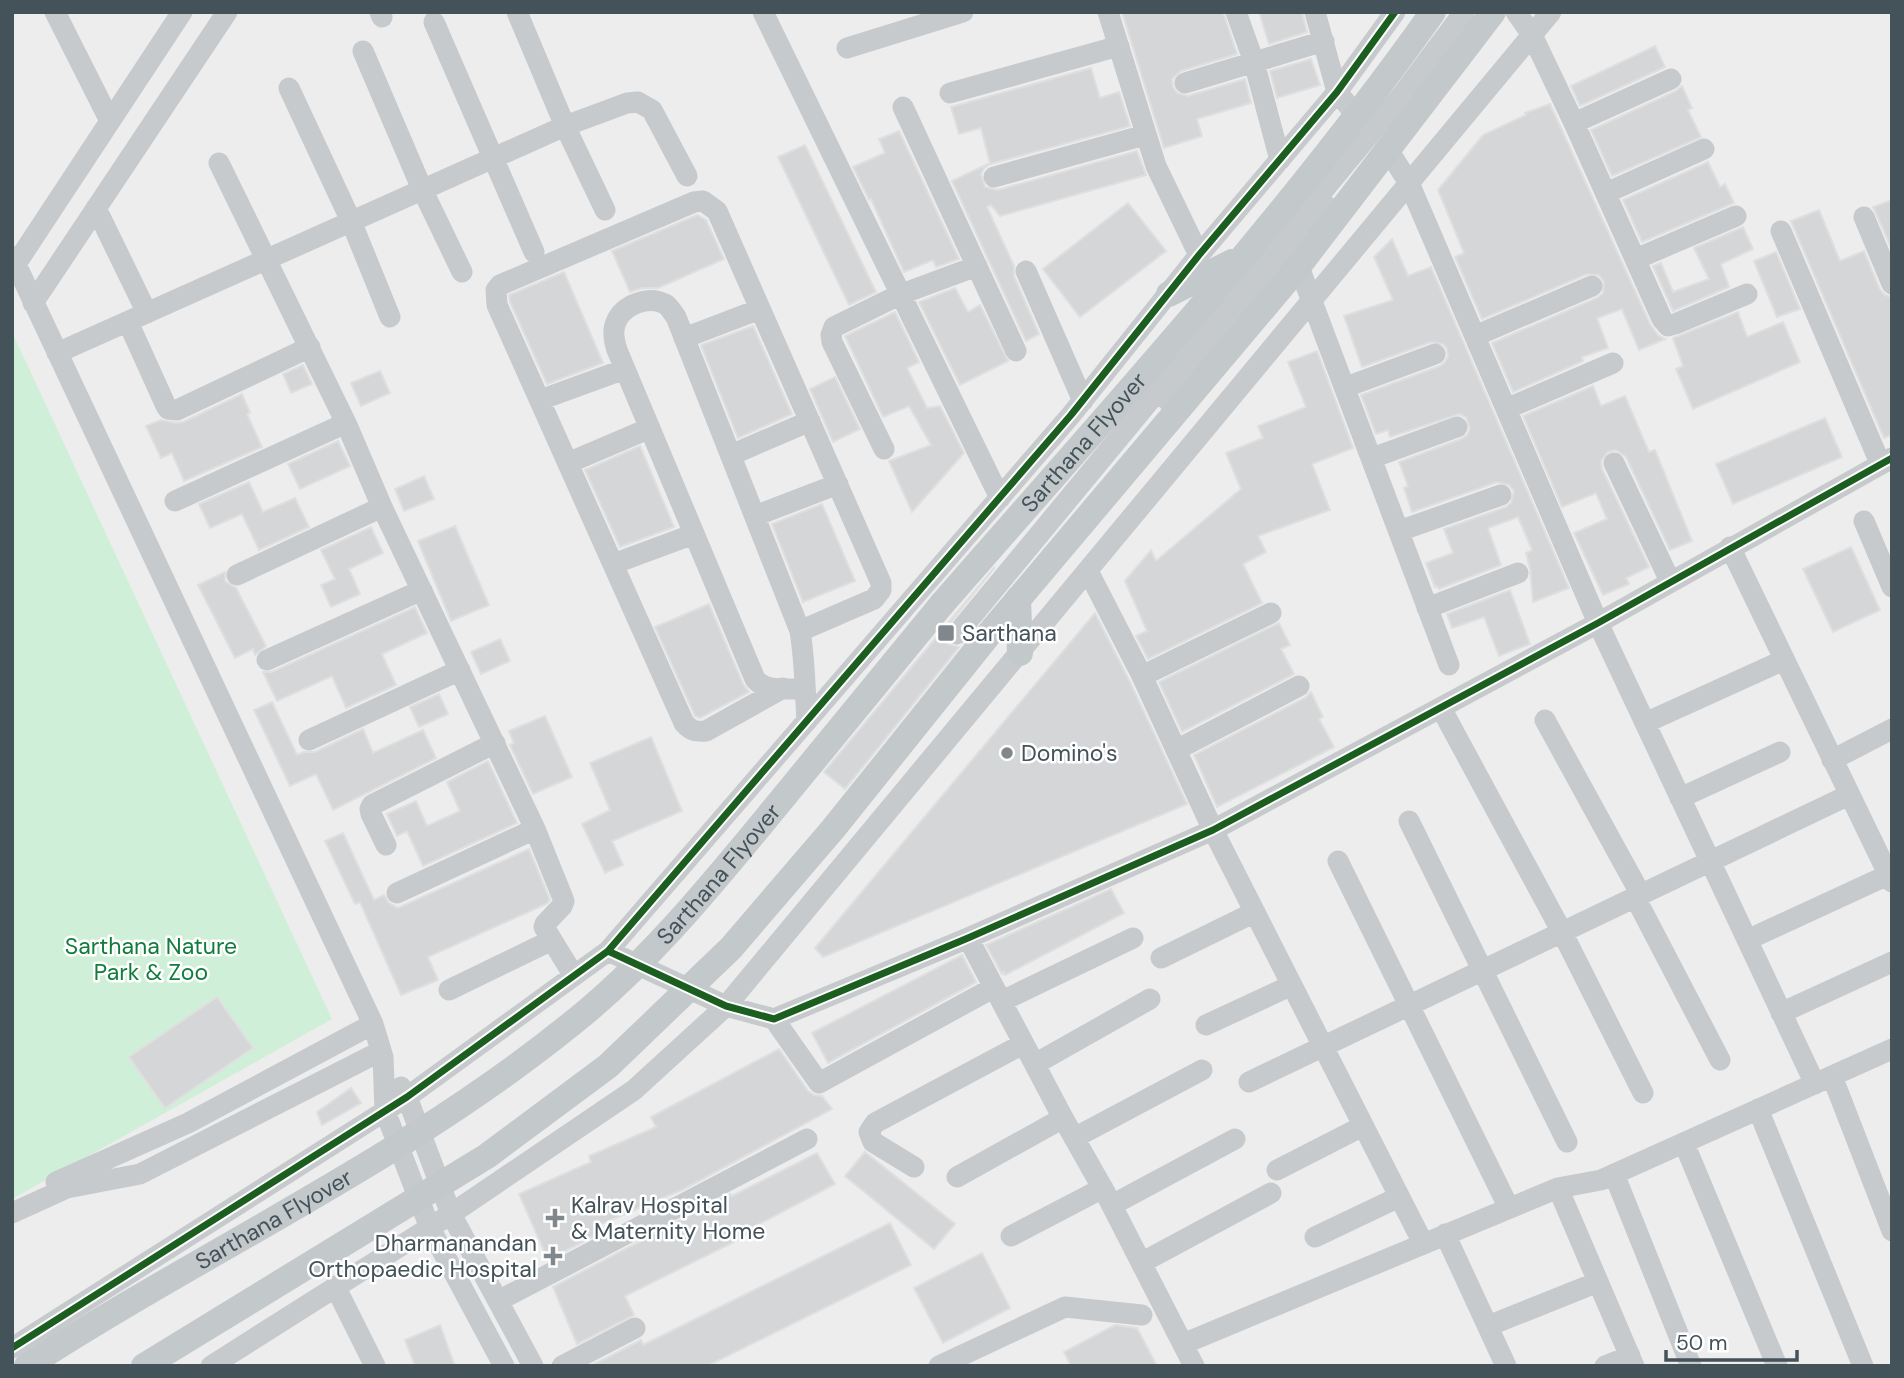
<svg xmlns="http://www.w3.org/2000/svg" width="1904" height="1378" viewBox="0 0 1904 1378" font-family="'DM Sans',sans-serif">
<rect width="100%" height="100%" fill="#eeeded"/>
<path fill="#d0efd8" d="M12 332 332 1019 12 1199Z"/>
<path fill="#d5d6d7" stroke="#dfdfe0" stroke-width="2" d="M1122 12H1223L1237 54 1181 71 1172 79 1173 87 1177 93 1188 96 1245 79 1251 103 1197 119 1202 136 1164 148Z
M1259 12H1302L1307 32 1269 44Z
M1655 46 1665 67 1580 106 1571 86Z
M1311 59 1320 85 1277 98 1270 71Z
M1091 68 1100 98 1119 92 1130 126 990 164 984 168 981 174 985 187 998 190 1137 151 1146 175 1000 216 991 205 987 207 1014 266V276L1039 334 1026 341 952 181 990 163 981 128 959 134 951 107Z
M1682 86 1692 108 1688 110 1701 137 1612 176 1591 130 1676 91Z
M1550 104 1650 324 1658 335 1665 339 1639 350 1622 309 1597 318 1608 348 1582 357 1583 361 1513 392 1492 343 1597 298 1603 293 1604 282 1599 275 1587 274 1482 319 1455 257 1464 253 1438 190 1483 135 1526 115 1525 113Z
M899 131 959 259 936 267 933 260 904 272 871 199 869 200 853 167 885 153 879 139Z
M805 145 876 292 849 305 778 157Z
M1708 162 1720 187 1725 184 1734 203 1642 242 1623 200Z
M1892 200V249L1873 207Z
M1128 203 1166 251 1080 317 1043 269Z
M1819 210 1840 261 1864 251 1880 290 1885 295 1892 297V435L1884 438 1791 221Z
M697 215 706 220 724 259 658 288H642L630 292 612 251Z
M1743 227 1753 249 1721 264 1729 287 1673 311 1653 266 1661 263 1673 292 1709 279 1694 248Z
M1392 239 1408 276 1431 267 1569 588 1533 602 1530 569 1526 553 1532 550 1518 517 1488 528 1501 565 1439 589 1437 586 1435 587 1426 563 1453 553 1444 529 1506 507 1511 503 1514 491 1509 485 1497 482 1412 512 1404 488 1408 486 1399 462 1461 439 1467 435 1470 429 1466 417 1459 414 1390 437 1388 430 1376 434 1361 395 1440 366 1445 362 1448 356 1447 349 1443 344 1431 342 1362 367 1344 316 1393 300 1374 257Z
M1776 252 1800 309 1777 317 1754 261Z
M564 272 603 363 547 384 510 302 509 295Z
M955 288 968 312 980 305 1008 361 960 385 919 302Z
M895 312 919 362 907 368 927 408 940 406 964 453 912 512 889 461 931 445 909 406 883 417 845 336Z
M1738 312 1747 337 1783 322 1800 362 1693 409 1676 369 1683 366 1673 338Z
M753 326 792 414 738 438 701 345Z
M1317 351 1353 448 1312 464 1330 510 1258 536 1266 552 1243 564 1262 603 1148 659 1136 636 1147 631 1125 581 1151 550 1156 561 1241 489 1226 453 1263 438 1258 426 1306 407 1288 362Z
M303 365 312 384 291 393 283 374Z
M380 371 390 393 361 406 351 383Z
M835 377 860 429 833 442 810 389Z
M1593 386 1601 406 1625 396 1649 452 1655 450 1692 541 1670 550 1626 457 1616 450 1608 452 1601 461 1602 469 1649 567 1626 578 1629 584 1603 595 1574 533 1607 519 1596 493 1562 507 1523 416Z
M242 394 250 413 247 414 262 447 184 481 172 453 161 458 146 426 161 420 176 423 183 422Z
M1825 418 1842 457 1733 504 1716 464Z
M338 441 350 466 300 489 288 464Z
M640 446 674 527 620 547 585 470Z
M424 476 434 499 404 511 395 489Z
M249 482 263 512 295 498 309 527 259 550 242 514 210 528 199 504Z
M822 504 855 581 803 602 772 524Z
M455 526 489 605 451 621 418 541Z
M371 527 383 553 349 569 360 594 331 607 321 585 335 579 321 550Z
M1851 547 1880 610 1833 632 1803 569Z
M995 567 944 631 945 638 948 644 959 647 845 789 824 772Z
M225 572V581L236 588 266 646 255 655 253 649 235 658 198 585Z
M1510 590 1530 644 1499 656 1484 617 1452 628 1447 614Z
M709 604 743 684 749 692 700 718 695 716 655 627Z
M415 607 427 633 382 654 396 685 346 708 332 676 277 701 263 672H272Z
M1095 613 1130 682 1187 804 823 957 815 948Z
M1279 623 1290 645 1281 649 1294 674 1182 732 1159 682Z
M500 639 510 661 481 674 471 652Z
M1311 692 1323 717 1319 719 1334 747 1217 807 1194 755 1305 698Z
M439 694 448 714 419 727 410 707Z
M272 702 297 755 304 752H315L363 729 373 753 423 730 436 758 333 810 316 774 290 786 254 710Z
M545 716 572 777 533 794 510 745 514 743 509 731Z
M651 737 682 811 612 841 623 865 605 873 582 824 610 810 590 763Z
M488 761 517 823 423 866 407 831 397 836 387 814 416 801 427 826 460 811 447 782Z
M343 833 374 900 384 895 389 903 398 908 529 849 550 900 546 904 428 957 438 980 401 995 360 902 355 904 325 841Z
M1111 889 1124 913 1005 975 1004 972 1002 974 986 945Z
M962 955 976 982 828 1063 812 1033Z
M217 997 253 1048 165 1108 129 1057Z
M779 1049 808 1091 814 1095 822 1096 832 1109 684 1189 601 1224 604 1231 548 1260 519 1194 591 1162 589 1156 656 1127 651 1117Z
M351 1088 361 1103 322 1125 317 1112Z
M865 1152 955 1224 934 1249 845 1176Z
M817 1153 835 1184 748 1230 750 1234 625 1296 634 1315 577 1344 553 1287 730 1194 732 1196Z
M890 1223 911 1265 707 1366H591L641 1340 643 1345Z
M982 1253 1010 1308 943 1343 914 1288Z
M440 1325 455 1366H415L405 1340Z
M1115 1325 1137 1328 1157 1366H1071L1064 1352Z"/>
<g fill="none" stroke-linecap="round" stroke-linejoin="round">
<path stroke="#c6cacc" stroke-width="21" d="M55 12 110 121
M380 12 382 17
M517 12 565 126 605 210
M763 12 1000 498
M1108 12 1156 166 1199 255
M1236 12 1254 62 1280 160
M1315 12 1337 92 1357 116
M1516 12 1532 35 1574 123 1662 319 1668 326 1675 324 1747 294
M434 22 534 252
M847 48 963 12
M363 51 422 189 462 272
M1185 83 1324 41
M289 88 351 221 390 317
M950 93 1119 46
M903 107 1016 351
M1574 123 1671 79
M1388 150 1409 183 1598 623 1815 1084
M219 163 346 423 382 507 535 829 564 901 562 906 545 924 544 927 574 976
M994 177 1145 135
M1606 193 1704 149
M96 208 147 313
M1864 217 1892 284
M1781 231 1880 463
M12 256 373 1024 383 1057 385 1111 430 1228 504 1366
M1636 259 1736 216
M16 264 182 12
M1299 267 1449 665
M1026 271 1083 401
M33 303 227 12
M128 322 166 406 168 409 177 410 310 347
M1475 336 1592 286
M684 338 760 309
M57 353 565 126 627 103 638 102 652 110 687 176
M1346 387 1435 354
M540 400 625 369
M1168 401 1328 207
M1506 409 1613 363
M884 449 832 342 831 335 834 327 899 295 977 266
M731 455 810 421
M1372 458 1457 427
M568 463 650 428
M1614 463 1670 581
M175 501 346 423
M755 516 838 484
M1864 521 1892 587
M1399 531 1501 495
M1730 547 1892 882
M613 564 694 534
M1088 571 1142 676 1213 830 1423 1243
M237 575 382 507
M1427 608 1518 573
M957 634 1402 95 1464 12
M267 660 422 590
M1142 676 1271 613
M783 688 706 731C696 732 691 731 684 723L497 305 496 290 500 285 694 202 703 201 717 211 881 583V590L874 599 800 631
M805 689C788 688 766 693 755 679L617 350C614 341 612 331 616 322 623 305 648 295 665 304 669 306 673 313 676 317L800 631C805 661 805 691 807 721
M1441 708 1562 932 1643 1093
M1545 720 1641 895
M1645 723 1784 660
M309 740 460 670
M1176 750 1299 686
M1832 760 1892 729
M1680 798 1780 752
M1409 821 1567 1142
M386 845 371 814 370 809 372 805 495 743
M1338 861 1509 1208
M397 893 535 829
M1635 897 1720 1060
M968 938 1063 1118 1107 1196 1194 1366
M1747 940 1888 875
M608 951 726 1006 774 1019 968 938 1213 830 1598 623 1892 458
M1161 958 1255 912
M449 990 552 940
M1002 1001 1133 938
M1781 1013 1892 962
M774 1019 819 1083 993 988
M1206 1025 1292 985
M1035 1064 1150 999
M1832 1076 1892 1231
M1249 1082 1849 795
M401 1087 407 1097 451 1214 533 1366
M1758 1109 1863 1366
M1074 1138 1202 1070
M1684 1143 1777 1366
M914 1167 873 1142 869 1132 875 1123 1023 1044
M1277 1170 1363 1126
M1614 1174 1691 1366
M957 1177 1063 1118
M56 1182 188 1123 373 1024
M1558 1188 1634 1366
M1112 1205 1235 1139
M12 1213 67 1188 140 1174 381 1051
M1445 1234 1506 1366
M1011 1236 1103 1188
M1315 1237 1399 1197
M1141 1263 1271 1193
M335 1286 375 1366
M498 1301 807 1139
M1488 1326 1598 1282
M1183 1344 1558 1188 1601 1180 1892 1049
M12 1348 407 1097 608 951 1071 415 1199 255 1337 92 1395 12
M211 1366 451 1214 634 1090 726 1006 1551 12
M562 1366 635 1328
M939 1366 1065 1307 1142 1315
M1605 1366 1630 1356"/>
<g stroke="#c3c8ca" stroke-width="26">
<path d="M1169 294 1232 262"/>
<path d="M1018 599 1020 653"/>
<path id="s1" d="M942 604C1110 411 1285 221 1433 12"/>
<path d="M994 628 1294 272 1493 12"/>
</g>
<g stroke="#c3c8ca" stroke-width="26">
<path id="s2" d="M27 1366C206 1250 403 1160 570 1025 646 965 708 889 769 815 827 744 885 674 942 604"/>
<path d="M144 1366 487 1156 608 1066 731 948 833 829 994 628"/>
</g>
<defs>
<path id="cycleway" d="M608 951 726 1006 774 1019 968 938 1213 830 1598 623 1892 458
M12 1348 407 1097 608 951 1071 415 1199 255 1337 92 1395 12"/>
</defs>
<use href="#cycleway" stroke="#fff" stroke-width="11"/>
<use href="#cycleway" stroke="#1b5e20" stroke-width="7"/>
</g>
<g fill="#80888d" stroke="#fff" stroke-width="2.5">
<rect x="937" y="624" width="18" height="18" rx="3.5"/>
<circle cx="1007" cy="753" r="7"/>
<path d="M551.5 1207.5h7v7h7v7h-7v7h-7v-7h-7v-7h7z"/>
<path d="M549.5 1245.5h7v7h7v7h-7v7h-7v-7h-7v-7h7z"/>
</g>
<g text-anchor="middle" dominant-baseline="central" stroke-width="5" stroke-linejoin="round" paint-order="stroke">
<g font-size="23" fill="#44525a" stroke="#fff">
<text stroke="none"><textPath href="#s1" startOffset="215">Sarthana Flyover</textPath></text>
<text stroke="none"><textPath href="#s2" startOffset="854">Sarthana Flyover</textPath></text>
<text stroke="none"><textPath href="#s2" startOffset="287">Sarthana Flyover</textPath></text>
</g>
<g font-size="23" fill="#44525a" stroke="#fff" text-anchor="start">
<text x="962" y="633">Sarthana</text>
<text x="1021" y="753">Domino's</text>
<text x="571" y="1205">Kalrav Hospital<tspan x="571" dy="26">&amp; Maternity Home</tspan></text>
<text x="537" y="1243" text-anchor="end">Dharmanandan<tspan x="537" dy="26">Orthopaedic Hospital</tspan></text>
</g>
<g font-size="23" fill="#127d3b" stroke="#fff">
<text x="151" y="946">Sarthana Nature<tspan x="151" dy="26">Park &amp; Zoo</tspan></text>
</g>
</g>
<rect width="1904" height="1378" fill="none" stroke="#44525a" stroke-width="28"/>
<path d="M1666 1350v10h131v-10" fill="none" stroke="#44525a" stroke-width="3.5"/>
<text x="1676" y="1350" font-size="21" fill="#44525a" stroke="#ffffff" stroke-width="5" paint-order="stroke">50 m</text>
</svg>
